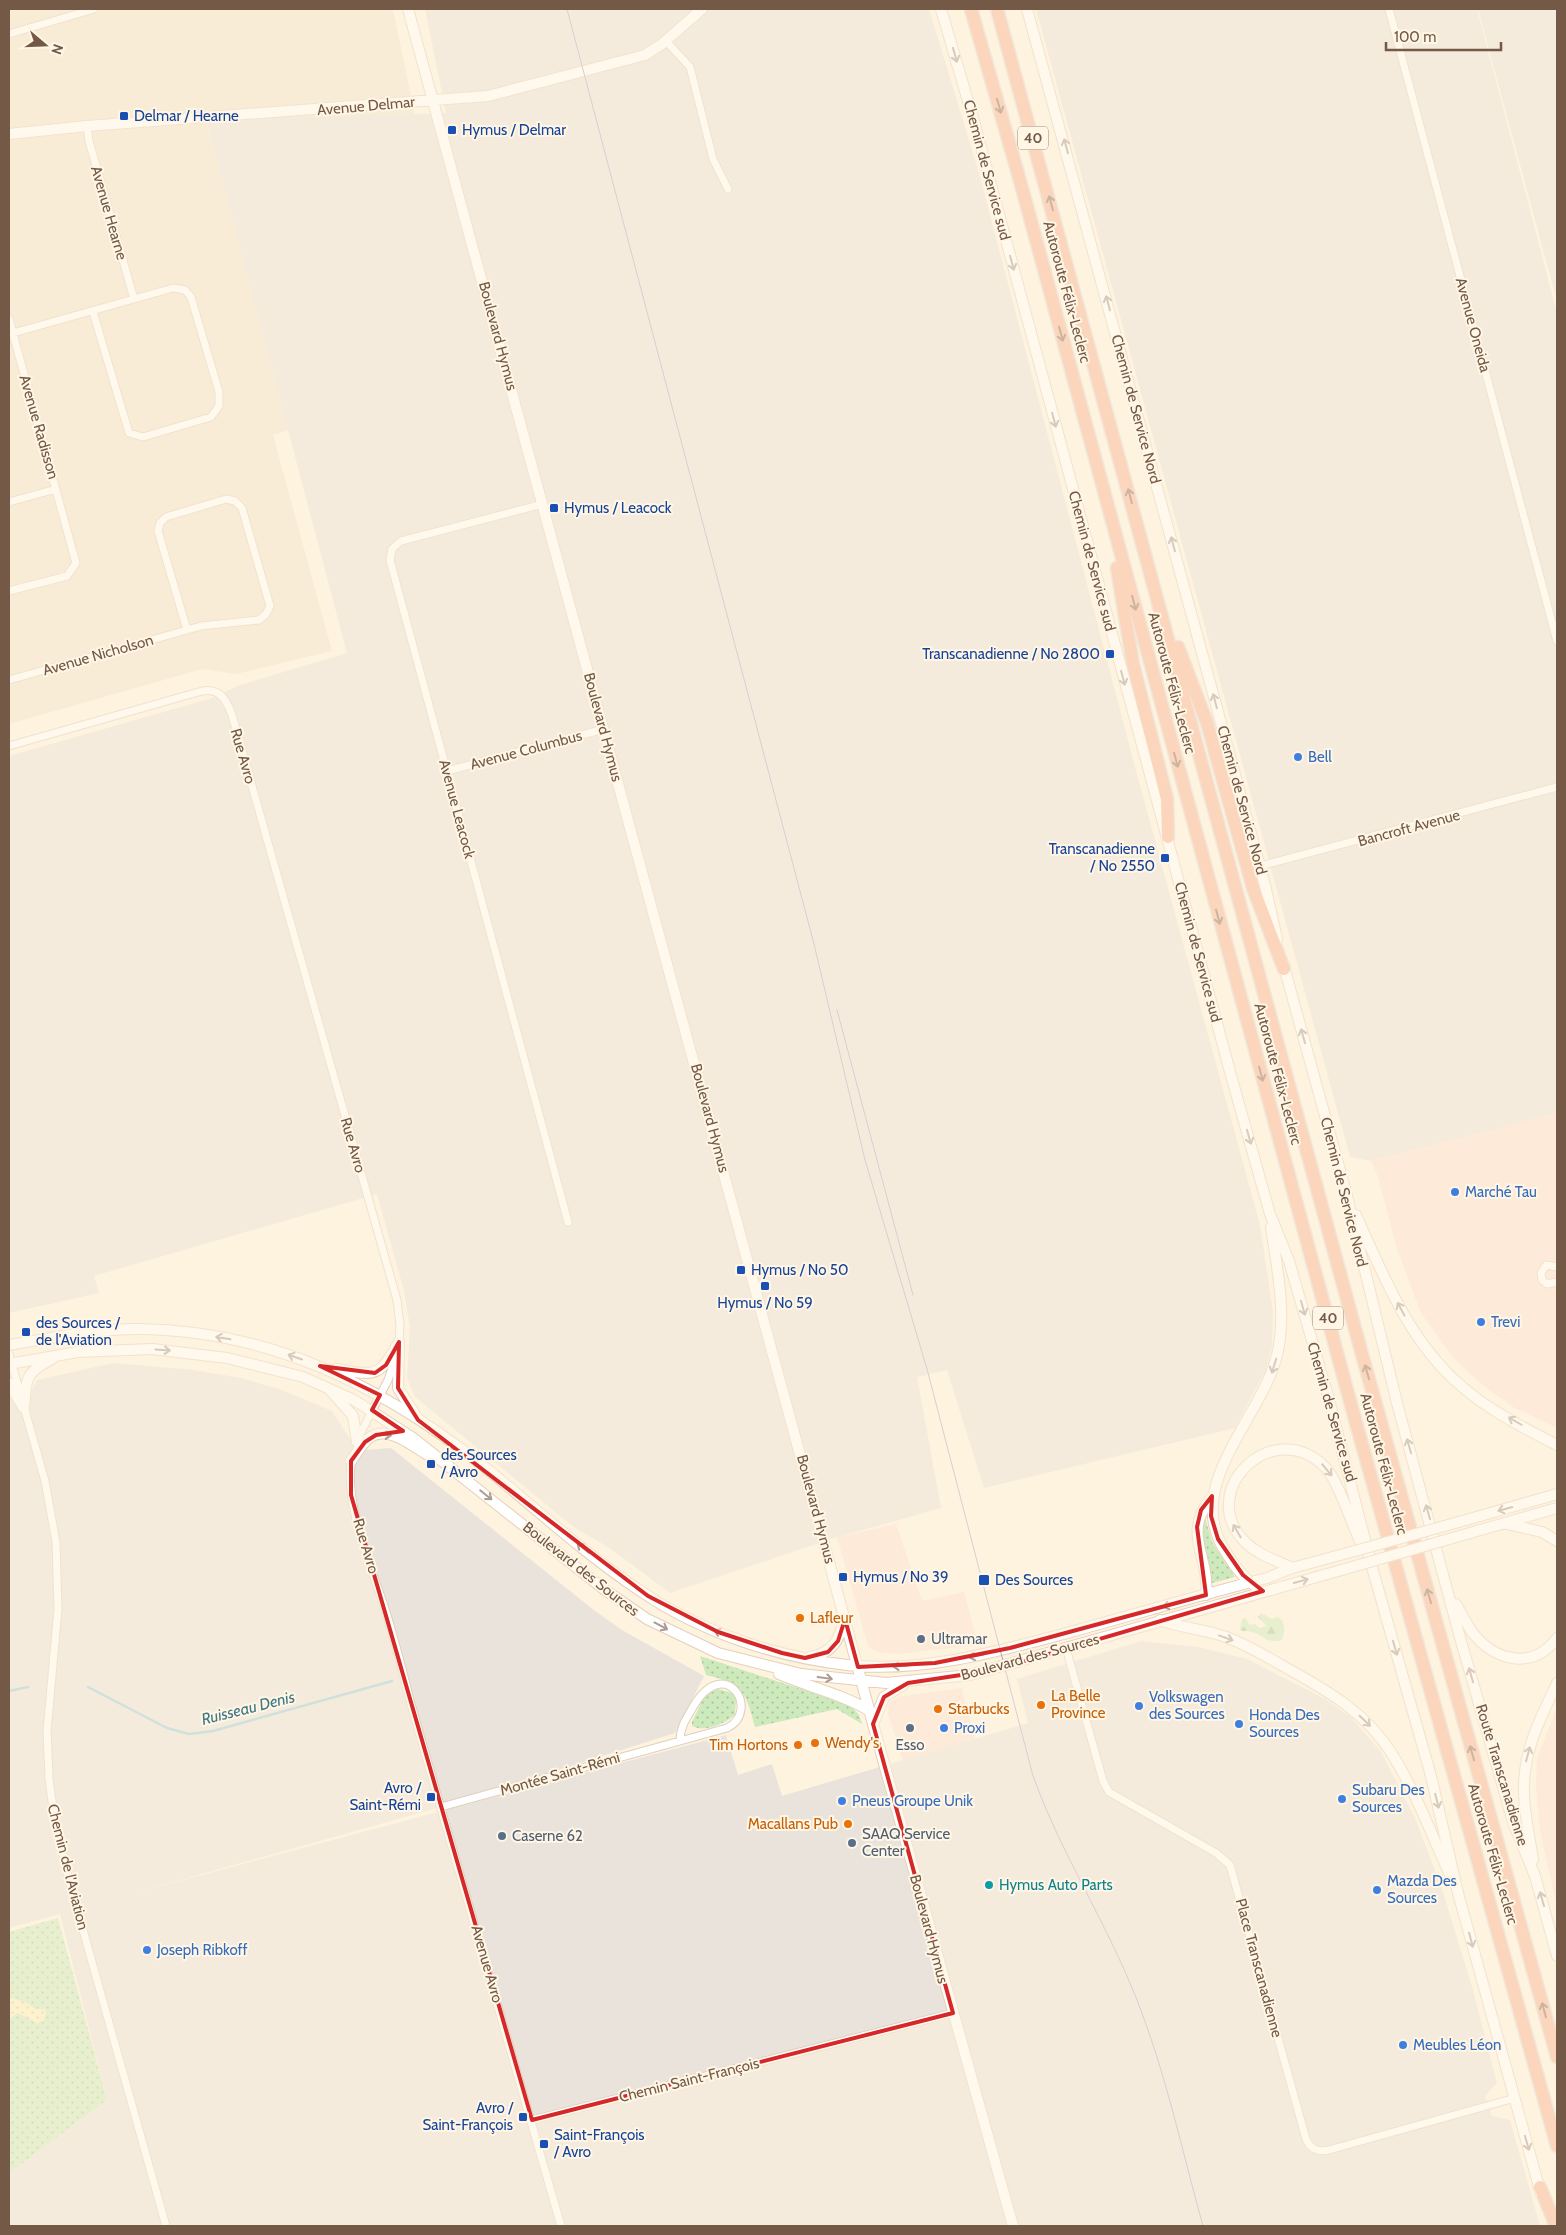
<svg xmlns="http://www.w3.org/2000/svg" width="1566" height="2235" viewBox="0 0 1566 2235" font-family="Cabin,sans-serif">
<defs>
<pattern id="grass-dots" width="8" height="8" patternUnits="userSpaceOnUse" patternTransform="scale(1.25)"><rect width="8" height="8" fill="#cdeabd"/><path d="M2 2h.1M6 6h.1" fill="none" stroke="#abc19b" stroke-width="1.8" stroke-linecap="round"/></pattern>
<pattern id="forest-firs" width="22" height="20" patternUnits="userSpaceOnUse" patternTransform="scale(1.25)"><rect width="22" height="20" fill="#cdeabd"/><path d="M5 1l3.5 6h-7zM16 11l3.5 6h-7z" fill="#abc19b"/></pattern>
<pattern id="sand-dots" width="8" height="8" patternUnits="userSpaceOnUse" patternTransform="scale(1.25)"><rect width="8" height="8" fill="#fdf2b8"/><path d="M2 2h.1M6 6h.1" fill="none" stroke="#d1c797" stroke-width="1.8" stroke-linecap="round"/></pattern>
</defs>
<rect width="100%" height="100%" fill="#fdf3df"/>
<path fill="#f4e5cd" d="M9 9H393L415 115 206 120 289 430 273 435 332 651 236 674 202 669 9 724Z"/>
<path fill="#fee1d2" d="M1557 1113V1428L1513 1407 1481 1384 1453 1358 1421 1313 1397 1249 1378 1177 1371 1161Z
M896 1524 922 1601 964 1592 978 1645 897 1654 877 1652 868 1646 837 1537Z
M962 1688 975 1739 903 1761 888 1714 889 1702 902 1696Z
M1557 1707V1907L1540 1831 1536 1785 1537 1758Z"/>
<path fill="#eae3db" d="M425 9H929L979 173 1135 767 1260 1225 1273 1312 1272 1346 1266 1369 1235 1428 984 1488 947 1370 917 1377 941 1508 831 1539 670 1593 608 1547 575 1528 415 1397 407 1378 410 1327 404 1291 377 1194 94 1276 99 1293 9 1313V756L209 699 240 685 347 653 206 120 446 113Z
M1036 9H1477L1557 313V1113L1371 1161 1350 1157Z
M1478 9H1557V301Z
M114 1363 194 1370 241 1378 282 1390 332 1411 355 1447 364 1450 391 1448 595 1611 622 1630 704 1676 675 1733 444 1806 138 1892 726 1735 738 1775 772 1764 782 1796 1028 1723 1017 1679 1141 1641 1198 1647 1247 1659 1325 1699 1352 1718 1381 1752 1415 1818 1443 1892 1473 1990 1497 2083 1485 2096 1492 2116 1510 2120 1540 2226H9V2173L107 2100 60 1914 9 1928V1397L20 1403 27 1401 37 1380Z"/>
<path fill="url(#grass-dots)" d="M1204 1514 1212 1542 1235 1577 1212 1583 1203 1541Z
M700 1656 850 1705 859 1715 862 1724 837 1709 755 1727C746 1692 742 1683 706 1675Z
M718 1689 732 1693 736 1698 735 1715C725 1723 705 1733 692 1726V1722L705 1695Z
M58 1918 107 2100 9 2173V1932Z"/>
<path fill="url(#forest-firs)" d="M1261 1613 1272 1619 1278 1617C1286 1624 1285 1631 1282 1640 1266 1644 1264 1635 1252 1632 1247 1630 1244 1632 1240 1630L1242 1619 1245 1618 1250 1625 1255 1624 1259 1628 1267 1626 1258 1617Z"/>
<path fill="url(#sand-dots)" d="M12 1998 27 2003 35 2009H43L46 2011 44 2021 37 2023 18 2013 9 2019V1999Z"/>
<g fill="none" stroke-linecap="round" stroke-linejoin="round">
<path stroke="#99cbd8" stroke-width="2.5" d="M88 1687 167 1728 189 1734 213 1731 392 1681
M9 1691 28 1687"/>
<defs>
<path id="street" d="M1389 9 1557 641
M9 34 94 9
M666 41 690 67 713 159 728 189
M87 126 89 141 134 299
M9 319 76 563 67 576 9 591
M13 333 173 288 185 290 191 297 219 392V406L211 417 143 437 129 433 93 312
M9 502 56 489
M543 504 401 541 392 549 390 560 568 1222
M9 680 187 630 201 626 259 620 266 614 270 606 242 508 235 501 226 499 166 517 160 523 158 531 187 630
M9 746 202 691C220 688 226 699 232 715L397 1300 400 1325 399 1344
M447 771 604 729
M1260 866 1557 787
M1557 1267 1546 1265 1541 1273 1542 1280 1547 1284 1557 1282
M9 1354 45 1481 56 1542 58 1609 47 1731 49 1779 54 1815 69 1880 166 2226
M357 1440 388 1380 396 1357
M352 1458C343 1501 371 1566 385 1609 395 1640 403 1672 411 1704L561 2226
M1066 1648 1103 1781 1109 1792 1216 1853 1230 1865 1306 2139C1311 2150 1318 2152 1329 2150L1515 2098
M441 1807 727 1728C762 1711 725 1652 693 1707 687 1718 680 1727 680 1740
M532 2120 953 2013"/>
<path id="secondary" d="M408 9 873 1724 1013 2226
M941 9 975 125 1232 1079 1270 1214 1289 1261 1328 1396 1372 1567 1431 1776 1458 1893 1541 2194
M1027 9 1265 885 1277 939
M9 134 87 126 488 96 645 55 662 44 702 9
M1283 963 1347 1196 1397 1403 1459 1634 1513 1822 1535 1876 1557 1956
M1356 1215C1383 1275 1409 1341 1460 1385 1488 1410 1524 1428 1557 1445
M9 1345C51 1338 95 1329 138 1329 267 1330 376 1383 476 1460 531 1504 583 1553 642 1592 701 1632 776 1657 847 1665 917 1673 988 1654 1056 1636 1126 1617 1196 1596 1267 1578L1292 1568 1355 1551
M399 1346 398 1388 416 1416
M9 1364 78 1352 152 1349 227 1358 303 1377 354 1400 413 1438 605 1590 647 1619 718 1653 801 1674 886 1683 970 1675 1338 1571
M336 1369C376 1375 378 1379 399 1342
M9 1383 23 1407
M330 1390 353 1416 357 1442
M24 1408C27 1374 25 1374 55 1357
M351 1461C356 1454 361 1445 368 1439 386 1423 412 1446 428 1455
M1466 1520 1557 1494
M1507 1524 1542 1532 1557 1541
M1470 1533 1557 1508
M1292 1568C1276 1560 1258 1555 1245 1542 1195 1491 1272 1416 1324 1466 1338 1479 1353 1528 1363 1548
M1254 1585C1242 1577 1234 1565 1227 1554 1180 1487 1261 1420 1277 1355 1287 1314 1277 1268 1271 1227
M1206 1595C1210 1555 1181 1534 1212 1497
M1456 1604C1461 1613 1466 1623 1472 1632 1494 1661 1533 1671 1557 1638
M1160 1620C1181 1628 1204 1629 1226 1637 1248 1645 1269 1658 1290 1670 1330 1692 1367 1714 1392 1754 1416 1792 1432 1836 1451 1877
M810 1657C833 1653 839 1640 845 1619
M779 1674C809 1687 842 1694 870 1711
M873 1724 884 1697 903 1685
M1533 1860C1529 1832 1521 1801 1525 1772 1528 1741 1544 1711 1557 1683"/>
<path id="highway" d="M971 9 1022 188 1353 1412 1557 2146
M997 9 1360 1347 1557 2057
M1117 568 1133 664 1167 799 1168 837
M1178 647 1207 723 1253 888 1284 969
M1540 2187 1556 2226"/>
</defs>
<use href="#street" stroke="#e0cfbb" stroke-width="9"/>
<use href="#secondary" stroke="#e6d0b9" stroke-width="12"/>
<use href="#highway" stroke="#e0dad6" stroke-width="15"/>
<use href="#street" stroke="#fff" stroke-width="7"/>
<use href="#secondary" stroke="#fff" stroke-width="10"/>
<use href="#highway" stroke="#f9b393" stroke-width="12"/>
<path stroke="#b59ec5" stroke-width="1" d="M567 9 814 944 865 1160 927 1369 1033 1776C1061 1854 1107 1923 1137 2000 1166 2073 1182 2151 1203 2226
M837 1010 913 1295"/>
<defs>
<path id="secondary-bridge" d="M1355 1551 1466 1520
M1338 1571 1470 1533"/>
</defs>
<use href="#secondary-bridge" stroke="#e6d0b9" stroke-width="12" stroke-linecap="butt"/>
<use href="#secondary-bridge" stroke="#fff" stroke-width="10"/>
</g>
<defs><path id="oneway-shaft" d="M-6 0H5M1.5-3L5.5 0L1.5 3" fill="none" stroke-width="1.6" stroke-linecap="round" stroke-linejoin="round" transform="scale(1.25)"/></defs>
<g stroke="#ab9b90">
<use href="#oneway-shaft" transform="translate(955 55) rotate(74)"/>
<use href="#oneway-shaft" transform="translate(1066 146) rotate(-105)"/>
<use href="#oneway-shaft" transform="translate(1012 263) rotate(75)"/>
<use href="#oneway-shaft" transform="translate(1108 303) rotate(-105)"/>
<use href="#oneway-shaft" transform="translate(1054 420) rotate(75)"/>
<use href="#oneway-shaft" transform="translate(1173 544) rotate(-105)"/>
<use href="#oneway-shaft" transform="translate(1123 678) rotate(75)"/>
<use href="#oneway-shaft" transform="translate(1215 701) rotate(-105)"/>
<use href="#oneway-shaft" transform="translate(1303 1036) rotate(-106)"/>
<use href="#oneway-shaft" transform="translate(1249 1137) rotate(74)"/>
<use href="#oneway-shaft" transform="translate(1303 1308) rotate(74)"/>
<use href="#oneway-shaft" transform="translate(1401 1309) rotate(-118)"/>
<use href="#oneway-shaft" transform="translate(223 1338) rotate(-170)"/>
<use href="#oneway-shaft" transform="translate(163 1350) rotate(4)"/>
<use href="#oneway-shaft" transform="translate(295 1357) rotate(-161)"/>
<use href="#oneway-shaft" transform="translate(1274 1366) rotate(107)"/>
<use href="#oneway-shaft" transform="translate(1515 1421) rotate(-150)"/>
<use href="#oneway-shaft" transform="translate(384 1435) rotate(3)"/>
<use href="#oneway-shaft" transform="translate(1409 1446) rotate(-106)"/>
<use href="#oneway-shaft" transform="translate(1327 1470) rotate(50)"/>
<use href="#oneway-shaft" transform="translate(486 1495) rotate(39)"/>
<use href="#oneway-shaft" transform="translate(1505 1509) rotate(164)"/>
<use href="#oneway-shaft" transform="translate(1428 1512) rotate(-106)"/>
<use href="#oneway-shaft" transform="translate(1237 1531) rotate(-120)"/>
<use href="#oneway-shaft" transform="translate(583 1548) rotate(-141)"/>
<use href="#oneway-shaft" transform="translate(1301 1581) rotate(-15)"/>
<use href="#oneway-shaft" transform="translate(1170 1605) rotate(164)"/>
<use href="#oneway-shaft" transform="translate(661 1626) rotate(28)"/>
<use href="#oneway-shaft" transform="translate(721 1633) rotate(-158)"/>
<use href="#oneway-shaft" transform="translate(1226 1638) rotate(20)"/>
<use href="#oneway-shaft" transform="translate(1395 1648) rotate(74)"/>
<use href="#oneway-shaft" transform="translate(976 1656) rotate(168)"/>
<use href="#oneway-shaft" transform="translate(900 1666) rotate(176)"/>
<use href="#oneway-shaft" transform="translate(1471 1675) rotate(-106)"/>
<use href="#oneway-shaft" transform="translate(825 1678) rotate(8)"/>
<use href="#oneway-shaft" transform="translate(1365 1721) rotate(44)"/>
<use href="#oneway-shaft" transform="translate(1528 1754) rotate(-75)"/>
<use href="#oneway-shaft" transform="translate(1437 1801) rotate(76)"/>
<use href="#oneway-shaft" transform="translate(1542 1899) rotate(-106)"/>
<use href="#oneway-shaft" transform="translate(1471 1940) rotate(75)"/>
<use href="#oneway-shaft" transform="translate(1527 2143) rotate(74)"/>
</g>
<g stroke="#8e6b55">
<use href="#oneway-shaft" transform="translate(999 106) rotate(74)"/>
<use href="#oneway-shaft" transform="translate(1051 203) rotate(-105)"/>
<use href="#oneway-shaft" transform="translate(1061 334) rotate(75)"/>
<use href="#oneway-shaft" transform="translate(1130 496) rotate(-105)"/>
<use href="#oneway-shaft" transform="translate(1134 603) rotate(75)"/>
<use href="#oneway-shaft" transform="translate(1176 760) rotate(75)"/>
<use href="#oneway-shaft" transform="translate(1218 917) rotate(75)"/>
<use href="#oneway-shaft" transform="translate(1261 1074) rotate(75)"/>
<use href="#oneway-shaft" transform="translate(1367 1372) rotate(-106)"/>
<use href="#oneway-shaft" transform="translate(1429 1596) rotate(-106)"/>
<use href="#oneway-shaft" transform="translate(1472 1753) rotate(-106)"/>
<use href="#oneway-shaft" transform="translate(1544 2010) rotate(-105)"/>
</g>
<path d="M0 0H1566V2235H0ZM399 1342 398 1388 418 1420 648 1596 718 1632 782 1653 805 1658 828 1652 838 1641 845 1619 858 1667 935 1663 1010 1648 1206 1595 1197 1527 1201 1510 1212 1496 1211 1516 1218 1539 1243 1575 1263 1591 994 1670 908 1683 884 1697 873 1724 953 2013 532 2120 351 1495V1461L365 1442 376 1435 403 1431 372 1410 380 1395 320 1366 375 1373 386 1365Z" fill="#fdf3df" fill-opacity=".55" fill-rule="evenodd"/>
<path fill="none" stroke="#d62828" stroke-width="4" stroke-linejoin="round" d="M399 1342 398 1388 418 1420 648 1596 718 1632 782 1653 805 1658 828 1652 838 1641 845 1619 858 1667 935 1663 1010 1648 1206 1595 1197 1527 1201 1510 1212 1496 1211 1516 1218 1539 1243 1575 1263 1591 994 1670 908 1683 884 1697 873 1724 953 2013 532 2120 351 1495V1461L365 1442 376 1435 403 1431 372 1410 380 1395 320 1366 375 1373 386 1365Z"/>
<g fill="#1a4fb4" stroke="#fff6e5" stroke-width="2">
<rect x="119" y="111" width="10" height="10" rx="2.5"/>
<rect x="447" y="125" width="10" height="10" rx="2.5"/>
<rect x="549" y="503" width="10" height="10" rx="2.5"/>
<rect x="1105" y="649" width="10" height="10" rx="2.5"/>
<rect x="1160" y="853" width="10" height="10" rx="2.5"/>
<rect x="736" y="1265" width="10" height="10" rx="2.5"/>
<rect x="760" y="1281" width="10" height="10" rx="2.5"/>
<rect x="21" y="1327" width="10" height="10" rx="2.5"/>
<rect x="426" y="1459" width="10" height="10" rx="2.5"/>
<rect x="838" y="1572" width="10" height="10" rx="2.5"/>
<rect x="978" y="1574" width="12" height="12" rx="2.5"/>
<rect x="426" y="1792" width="10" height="10" rx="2.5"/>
<rect x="518" y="2112" width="10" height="10" rx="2.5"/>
<rect x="539" y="2139" width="10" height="10" rx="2.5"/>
</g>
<g fill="#3f7fe0" stroke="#fff6e5" stroke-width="2">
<circle cx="1298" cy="757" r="5"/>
<circle cx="1455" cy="1192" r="5"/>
<circle cx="1481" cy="1322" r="5"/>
<circle cx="1139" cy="1706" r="5"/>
<circle cx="1239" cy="1724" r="5"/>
<circle cx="944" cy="1728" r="5"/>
<circle cx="1342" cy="1799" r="5"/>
<circle cx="842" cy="1801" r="5"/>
<circle cx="1377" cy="1890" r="5"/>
<circle cx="147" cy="1950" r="5"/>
<circle cx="1403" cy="2045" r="5"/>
</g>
<g fill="#e8710a" stroke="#fff6e5" stroke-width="2">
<circle cx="800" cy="1618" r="5"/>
<circle cx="1041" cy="1705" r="5"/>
<circle cx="938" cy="1709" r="5"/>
<circle cx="815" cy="1743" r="5"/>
<circle cx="798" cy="1745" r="5"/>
<circle cx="848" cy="1824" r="5"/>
</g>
<g fill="#5c6f8a" stroke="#fff6e5" stroke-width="2">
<circle cx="921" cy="1639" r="5"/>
<circle cx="910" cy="1728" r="5"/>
<circle cx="502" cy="1836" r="5"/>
<circle cx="852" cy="1843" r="5"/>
</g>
<circle fill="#0f9aa8" stroke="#fff6e5" stroke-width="2" cx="989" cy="1885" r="5"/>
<g text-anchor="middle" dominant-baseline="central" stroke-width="4" stroke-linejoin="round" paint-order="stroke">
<g fill="#fff6e5" stroke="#9d8876" stroke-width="1">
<rect x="1018" y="126.5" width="30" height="23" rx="4"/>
<rect x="1313" y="1306.5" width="30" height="23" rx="4"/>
</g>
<g font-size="14" font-weight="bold" fill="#735946">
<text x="1033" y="138">40</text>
<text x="1328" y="1318">40</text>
</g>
<g font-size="15" fill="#735946" stroke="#fff6e5">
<text transform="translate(366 106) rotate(-5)">Avenue Delmar</text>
<text transform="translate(987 170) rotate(75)">Chemin de Service sud</text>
<text transform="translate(109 213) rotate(74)">Avenue Hearne</text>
<text transform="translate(1067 292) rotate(75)">Autoroute Félix-Leclerc</text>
<text transform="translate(1473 325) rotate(75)">Avenue Oneida</text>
<text transform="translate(498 336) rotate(75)">Boulevard Hymus</text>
<text transform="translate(1136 409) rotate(75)">Chemin de Service Nord</text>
<text transform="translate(39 427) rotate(74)">Avenue Radisson</text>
<text transform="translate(1092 561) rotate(75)">Chemin de Service sud</text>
<text transform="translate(98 655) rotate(-16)">Avenue Nicholson</text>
<text transform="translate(1172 683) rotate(75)">Autoroute Félix-Leclerc</text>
<text transform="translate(603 727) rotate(75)">Boulevard Hymus</text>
<text transform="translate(526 750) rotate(-15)">Avenue Columbus</text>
<text transform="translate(243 756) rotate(74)">Rue Avro</text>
<text transform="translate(1242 800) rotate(75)">Chemin de Service Nord</text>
<text transform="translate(457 809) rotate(75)">Avenue Leacock</text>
<text transform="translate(1409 828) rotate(-15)">Bancroft Avenue</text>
<text transform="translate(1198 952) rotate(75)">Chemin de Service sud</text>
<text transform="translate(1278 1074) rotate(75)">Autoroute Félix-Leclerc</text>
<text transform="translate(710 1118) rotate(75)">Boulevard Hymus</text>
<text transform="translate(353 1145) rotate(74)">Rue Avro</text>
<text transform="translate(1344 1192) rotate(76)">Chemin de Service Nord</text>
<text transform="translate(1332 1412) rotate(74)">Chemin de Service sud</text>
<text transform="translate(1384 1464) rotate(75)">Autoroute Félix-Leclerc</text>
<text transform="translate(816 1509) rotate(75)">Boulevard Hymus</text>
<text transform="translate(366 1546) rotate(73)">Rue Avro</text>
<text transform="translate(581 1569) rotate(38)">Boulevard des Sources</text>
<text transform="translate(1030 1657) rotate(-15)">Boulevard des Sources</text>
<text transform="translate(560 1774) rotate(-16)">Montée Saint-Rémi</text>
<text transform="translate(1502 1775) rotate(73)">Route Transcanadienne</text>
<text transform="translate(1493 1854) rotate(74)">Autoroute Félix-Leclerc</text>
<text transform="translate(68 1867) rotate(76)">Chemin de l'Aviation</text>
<text transform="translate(929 1929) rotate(75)">Boulevard Hymus</text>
<text transform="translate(487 1964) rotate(74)">Avenue Avro</text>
<text transform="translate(1259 1968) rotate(75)">Place Transcanadienne</text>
<text transform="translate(689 2080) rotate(-14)">Chemin Saint-François</text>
</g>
<g font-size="15" fill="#164399" stroke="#fff6e5" text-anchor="start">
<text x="134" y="116">Delmar / Hearne</text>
<text x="462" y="130">Hymus / Delmar</text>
<text x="564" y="508">Hymus / Leacock</text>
<text x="1100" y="654" text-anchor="end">Transcanadienne / No 2800</text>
<text x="1155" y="849" text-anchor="end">Transcanadienne<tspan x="1155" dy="17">/ No 2550</tspan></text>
<text x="751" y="1270">Hymus / No 50</text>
<text x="765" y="1303" text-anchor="middle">Hymus / No 59</text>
<text x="36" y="1323">des Sources /<tspan x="36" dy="17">de l'Aviation</tspan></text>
<text x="441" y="1455">des Sources<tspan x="441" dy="17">/ Avro</tspan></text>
<text x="853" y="1577">Hymus / No 39</text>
<text x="995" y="1580">Des Sources</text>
<text x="421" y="1788" text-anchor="end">Avro /<tspan x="421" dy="17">Saint-Rémi</tspan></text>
<text x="513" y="2108" text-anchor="end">Avro /<tspan x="513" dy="17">Saint-François</tspan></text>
<text x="554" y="2135">Saint-François<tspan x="554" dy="17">/ Avro</tspan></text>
</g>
<g font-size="15" fill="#366cbe" stroke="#fff6e5" text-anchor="start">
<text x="1308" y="757">Bell</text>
<text x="1465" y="1192">Marché Tau</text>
<text x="1491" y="1322">Trevi</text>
<text x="1149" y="1697">Volkswagen<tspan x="1149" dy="17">des Sources</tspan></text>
<text x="1249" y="1715">Honda Des<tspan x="1249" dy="17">Sources</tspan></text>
<text x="954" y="1728">Proxi</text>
<text x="1352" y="1790">Subaru Des<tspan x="1352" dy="17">Sources</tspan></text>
<text x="852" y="1801">Pneus Groupe Unik</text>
<text x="1387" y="1881">Mazda Des<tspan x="1387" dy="17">Sources</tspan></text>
<text x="157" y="1950">Joseph Ribkoff</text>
<text x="1413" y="2045">Meubles Léon</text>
</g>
<g font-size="15" fill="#c56008" stroke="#fff6e5" text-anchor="start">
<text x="810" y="1618">Lafleur</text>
<text x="1051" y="1696">La Belle<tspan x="1051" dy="17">Province</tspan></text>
<text x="948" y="1709">Starbucks</text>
<text x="825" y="1743">Wendy's</text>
<text x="788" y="1745" text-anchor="end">Tim Hortons</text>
<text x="838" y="1824" text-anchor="end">Macallans Pub</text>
</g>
<g font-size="15" fill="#4e5e75" stroke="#fff6e5" text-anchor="start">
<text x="931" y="1639">Ultramar</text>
<text x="910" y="1745" text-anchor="middle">Esso</text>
<text x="862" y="1834">SAAQ Service<tspan x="862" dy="17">Center</tspan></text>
<text x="512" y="1836">Caserne 62</text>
</g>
<g font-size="15" fill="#0d838f" stroke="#fff6e5" text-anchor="start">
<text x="999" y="1885">Hymus Auto Parts</text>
</g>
<g font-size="16" font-style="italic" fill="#407887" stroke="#fff6e5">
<text transform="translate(248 1708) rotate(-14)">Ruisseau Denis</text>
</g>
</g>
<rect width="1566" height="2235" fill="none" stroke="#735946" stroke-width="20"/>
<g transform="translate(45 45) rotate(109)" stroke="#fff6e5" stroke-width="4" paint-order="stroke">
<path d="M0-4L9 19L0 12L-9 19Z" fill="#735946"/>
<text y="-8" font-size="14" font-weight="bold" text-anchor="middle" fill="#735946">N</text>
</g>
<path d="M1386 42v8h115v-8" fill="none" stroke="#735946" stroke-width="2.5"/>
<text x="1394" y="42" font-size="15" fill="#735946" stroke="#fff6e5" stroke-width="4" paint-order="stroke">100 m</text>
</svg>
